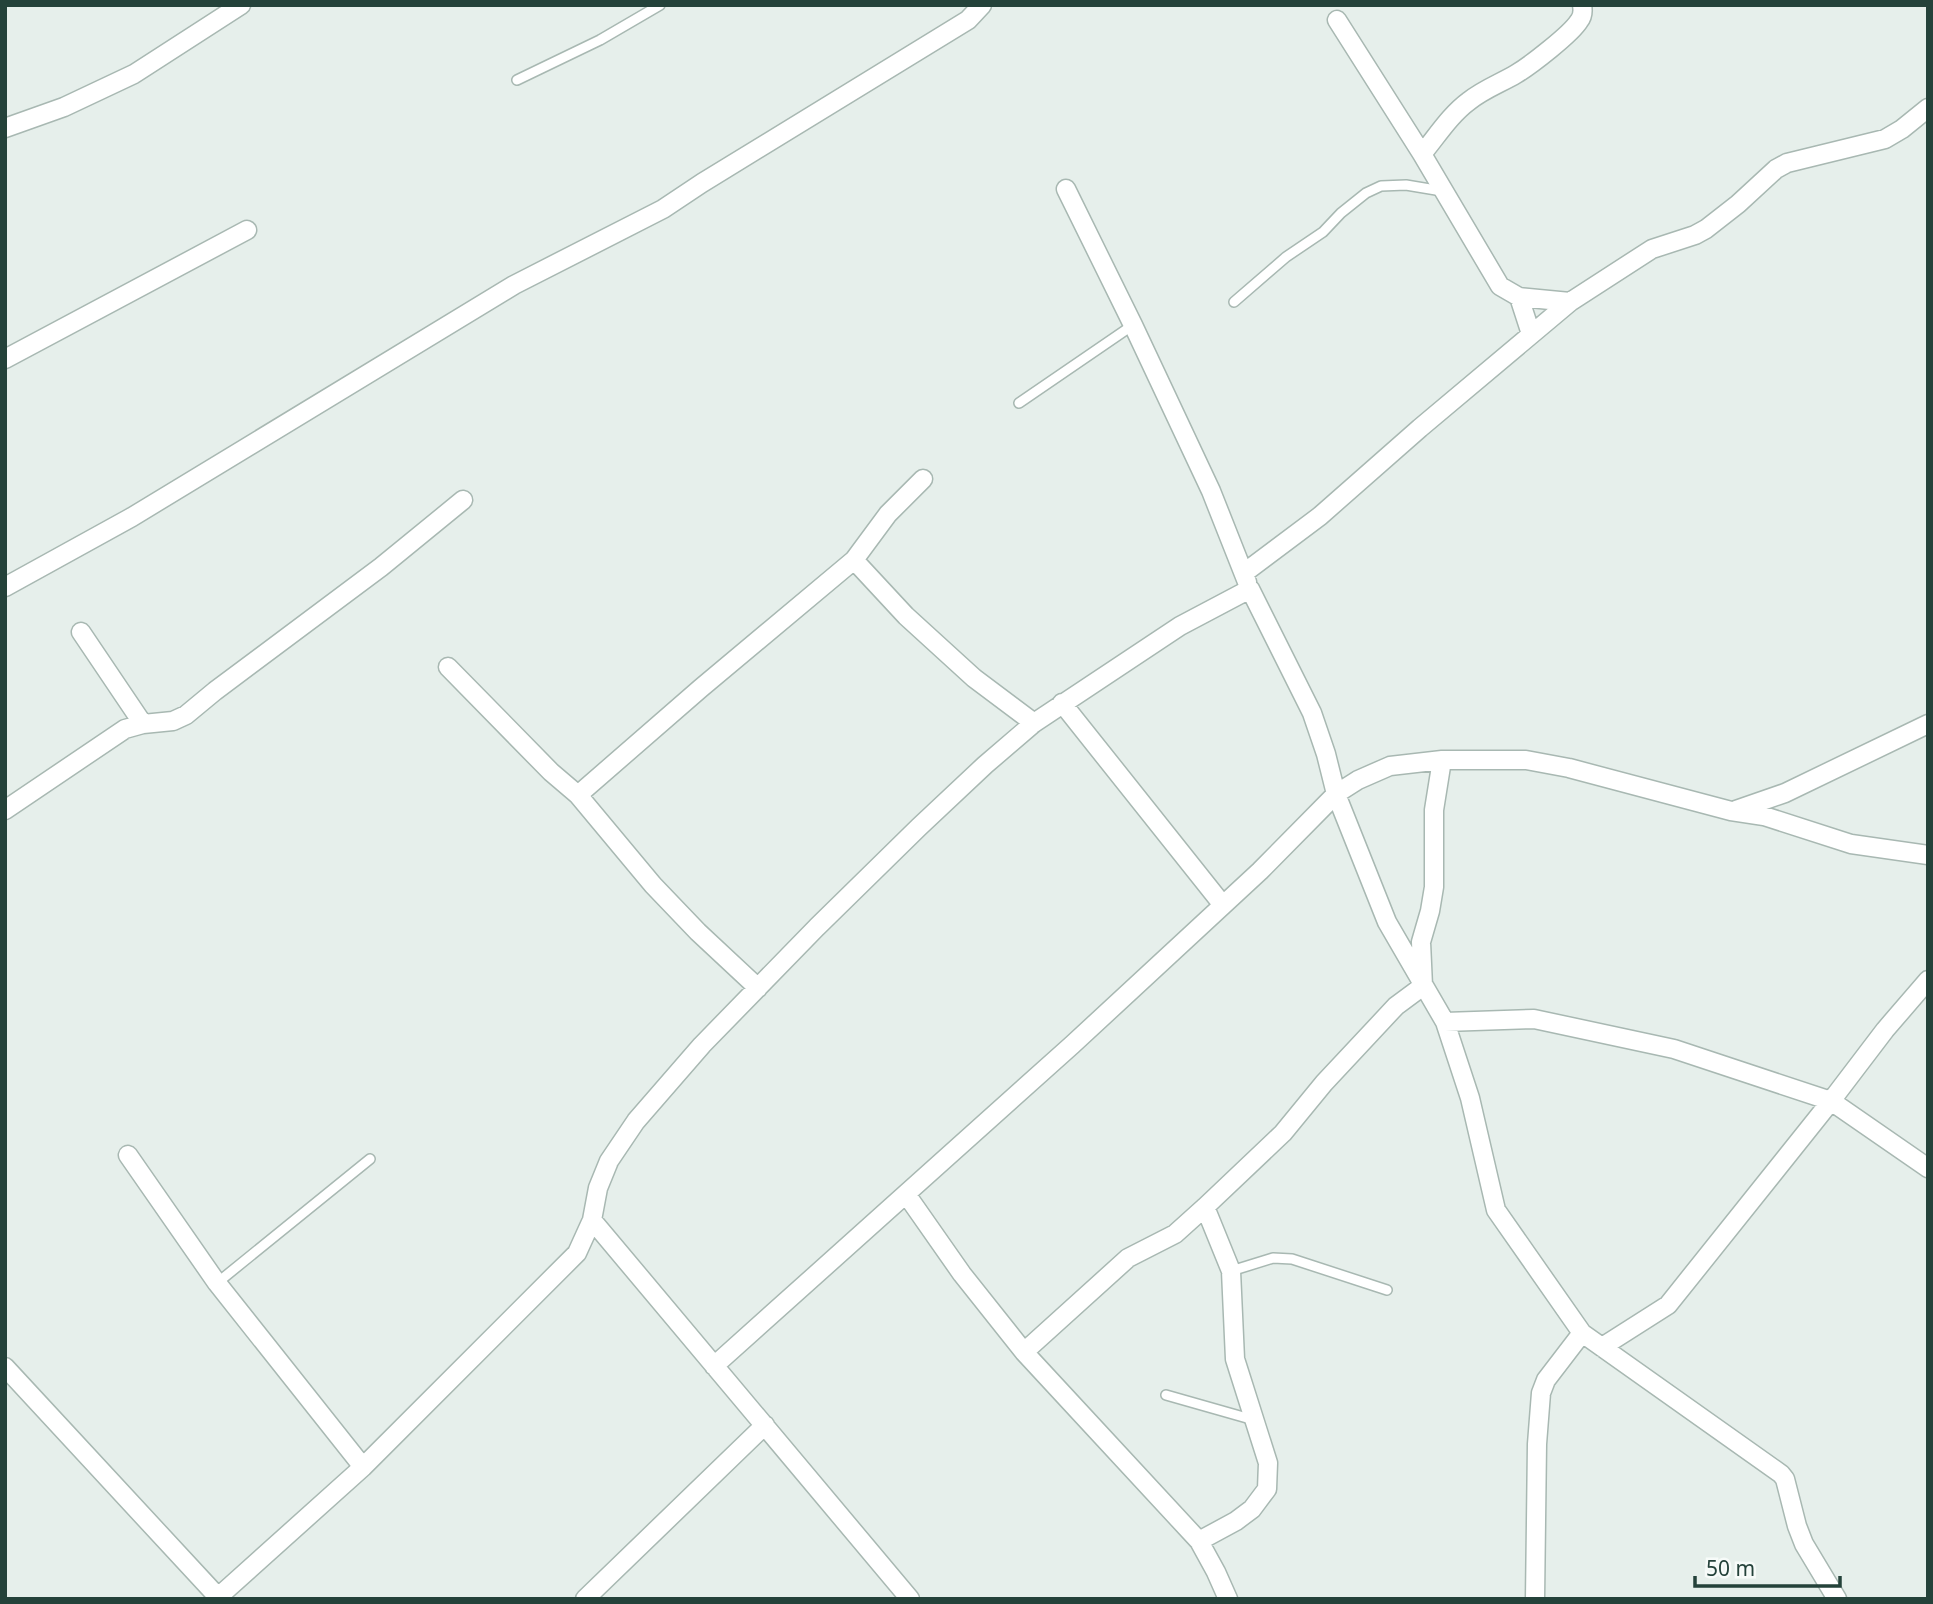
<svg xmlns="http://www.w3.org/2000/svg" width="1933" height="1604" viewBox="0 0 1933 1604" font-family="'Noto Sans',sans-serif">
<rect width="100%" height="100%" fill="#e6efeb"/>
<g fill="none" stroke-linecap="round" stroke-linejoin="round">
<defs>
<path id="service" d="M517 80 600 40 660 5
M1234 302 1286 257 1323 232 1341 213 1366 193 1381 186 1406 185 1442 191
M1019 403 1133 325
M1231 1271 1273 1258 1292 1259 1387 1290
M217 1283 370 1159
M1166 1395 1254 1420"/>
<path id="minor" d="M1337 20 1422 154 1500 286 1519 297 1570 302
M5 128 64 107 134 74 241 5
M1422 154C1437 136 1450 115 1469 101 1484 89 1501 83 1516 74 1531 65 1571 34 1579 21 1583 16 1583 10 1582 5
M1066 189 1133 325 1211 491 1247 582
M1519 297 1531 334
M5 359 247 230
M854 560 906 616 974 678 1034 723
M1244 573 1320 516 1420 428 1570 302 1652 249 1695 235 1706 229 1738 204 1776 169 1787 163 1885 139 1902 129 1928 108
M5 587 132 517 514 285 663 209 702 183 968 20 982 5
M81 632 143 724
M448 667 551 772 578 795 653 885 698 932 758 988
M1062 703 1222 904
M578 795 701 688 854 560 888 514 923 479
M5 810 125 729 143 724 173 721 186 715 215 691 381 567 463 500
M1736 810 1785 793 1928 724
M1445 1022 1534 1019 1674 1049 1831 1101 1928 1168
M128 1155 217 1283 363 1467
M906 1194 962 1274 1024 1352 1199 1541 1216 1572 1228 1599
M592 1220 910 1599
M1602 1347 1668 1305 1831 1101 1885 1030 1928 980
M1024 1352 1128 1258 1175 1234 1205 1207 1283 1133 1324 1083 1396 1006 1423 986 1421 942 1430 911 1434 887V810L1442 760
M714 1366 1072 1045 1260 871 1336 794 1358 780 1390 766 1442 760H1526L1569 768 1731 811 1764 816 1851 844 1928 855
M5 1367 218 1597
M1199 1541 1236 1521 1252 1509 1267 1489 1268 1463 1235 1359 1231 1271 1205 1207
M216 1599 363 1467 577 1253 592 1220 598 1188 609 1161 636 1121 702 1045 817 927 919 827 985 765 1034 723 1180 626 1250 589 1312 713 1326 754 1336 794 1387 922 1445 1022 1470 1098 1496 1210 1582 1333 1781 1474 1785 1479 1797 1526 1804 1544 1837 1599
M585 1599 765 1425
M1535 1599 1537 1444 1541 1393 1546 1380 1582 1333"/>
</defs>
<use href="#service" stroke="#a8b8b2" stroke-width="12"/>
<use href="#minor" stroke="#a8b8b2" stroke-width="21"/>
<use href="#service" stroke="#fff" stroke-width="9"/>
<use href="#minor" stroke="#fff" stroke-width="18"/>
</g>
<rect width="1933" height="1604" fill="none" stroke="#24423a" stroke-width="14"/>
<path d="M1695 1576v10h145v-10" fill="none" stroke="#24423a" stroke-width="3.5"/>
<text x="1706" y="1576" font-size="21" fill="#24423a" stroke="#f7fbf9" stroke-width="5" paint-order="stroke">50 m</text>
</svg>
